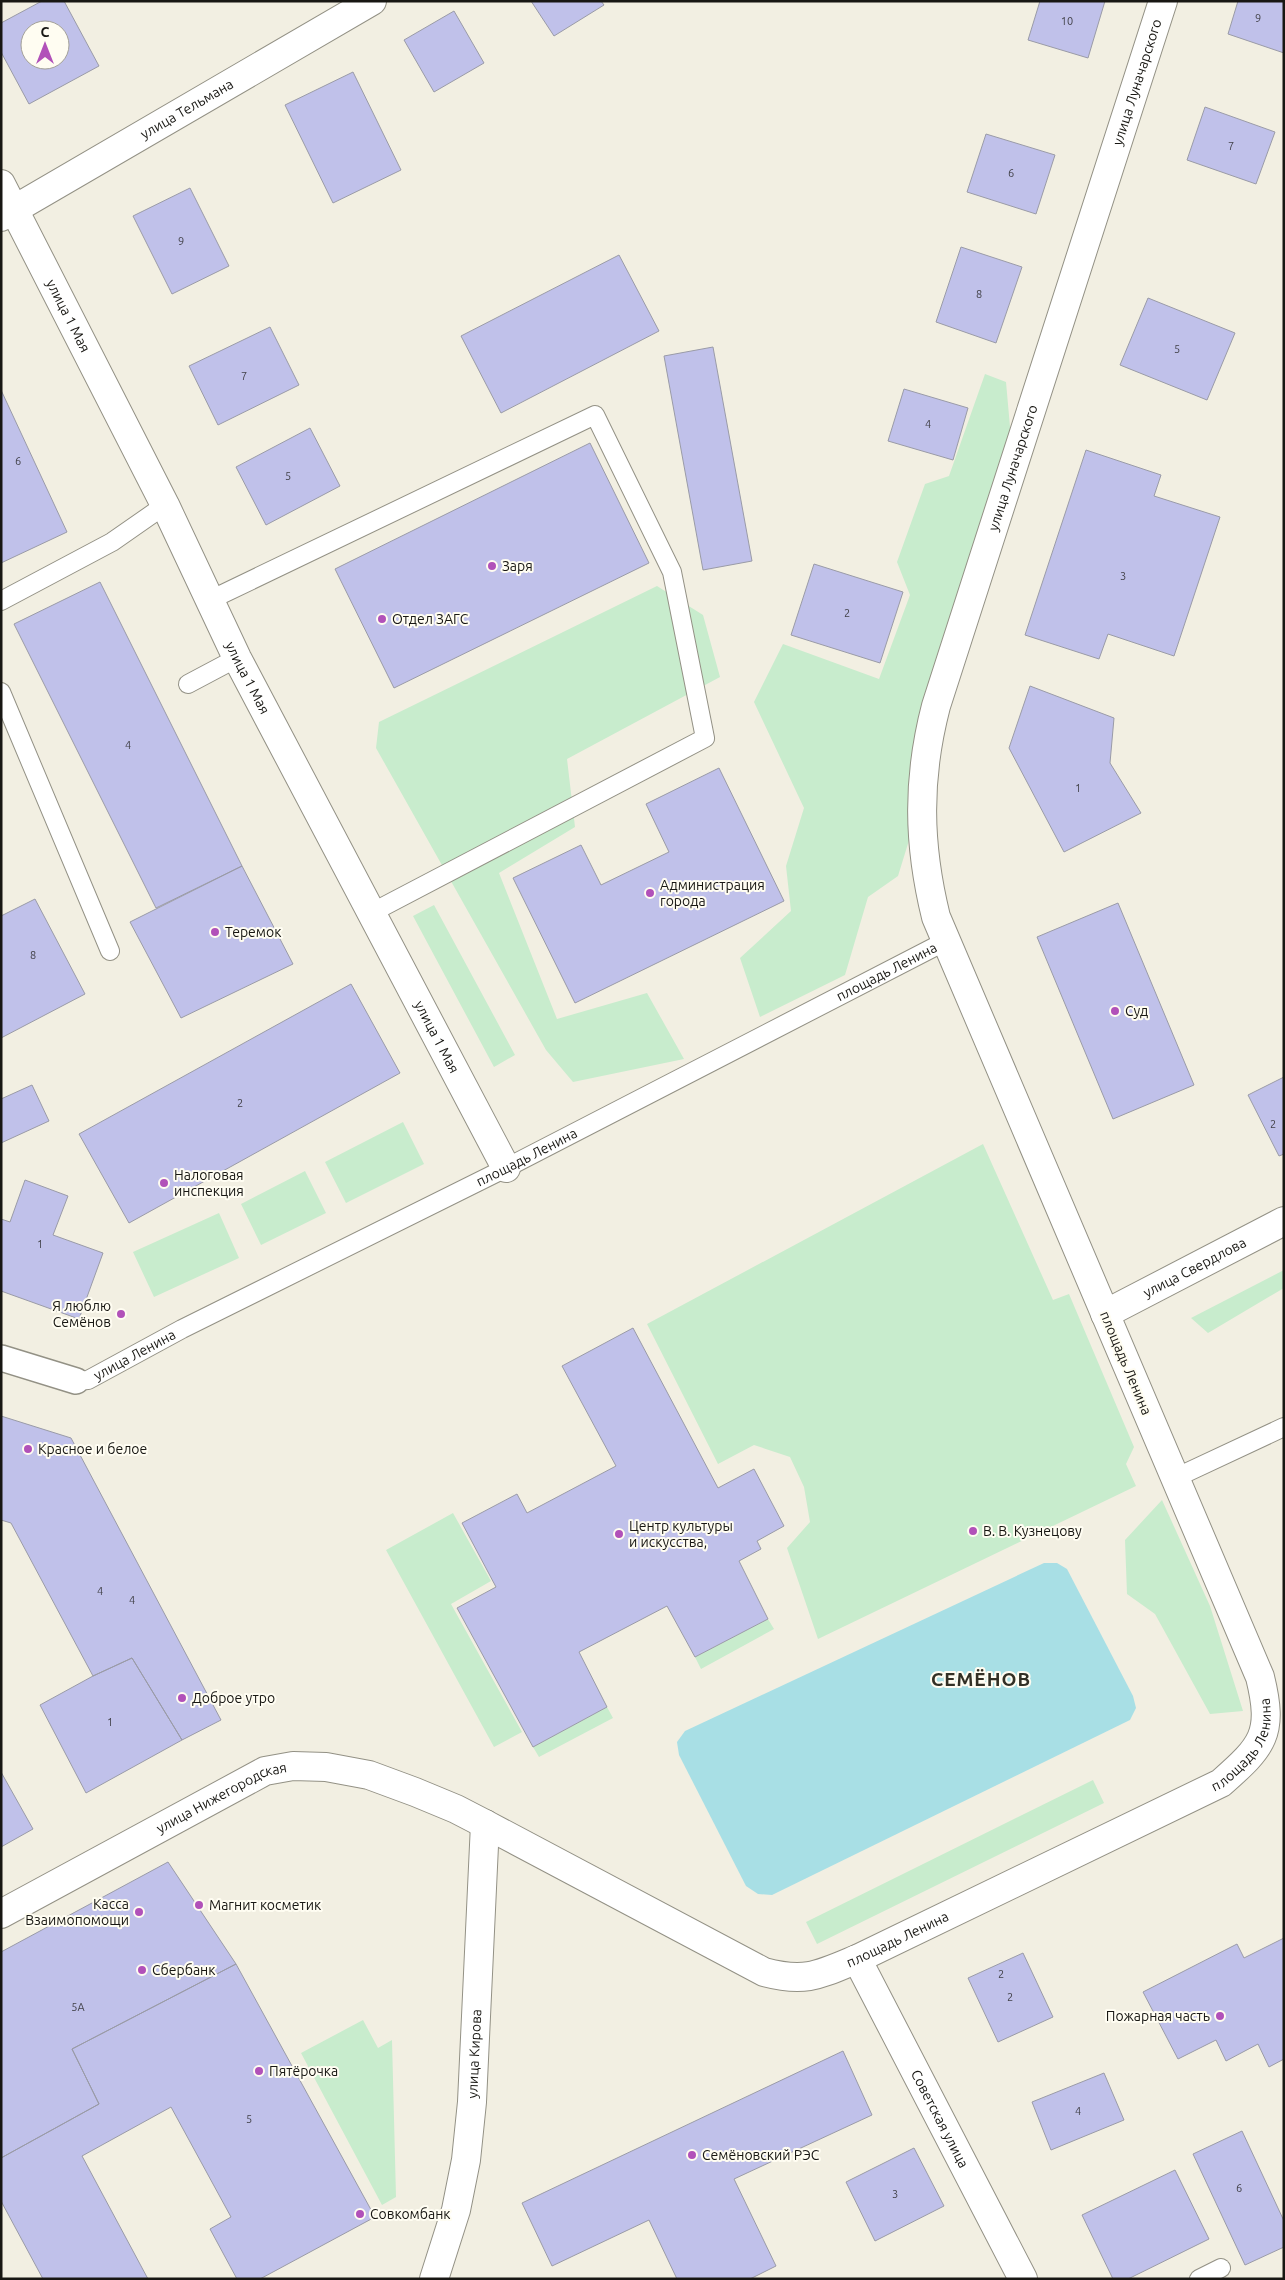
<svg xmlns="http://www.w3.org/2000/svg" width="1285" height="2280" viewBox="0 0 1285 2280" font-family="Ubuntu,sans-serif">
<rect width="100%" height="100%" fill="#f2efe2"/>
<path fill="#c8eccd" d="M985 374 1006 382 1016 494 898 876 868 897 845 975 760 1017 740 958 791 911 786 866 804 808 754 702 783 644 879 679 910 595 897 562 925 484 949 476Z
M657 586 703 615 720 677 567 759 575 827 499 873 557 1019 647 993 684 1059 573 1082 546 1050 376 748 379 722Z
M434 905 515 1055 494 1067 413 916Z
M403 1122 424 1164 346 1203 325 1162Z
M983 1144 1053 1300 1069 1294 1134 1447 1126 1464 1136 1486 818 1639 787 1548 810 1522 804 1487 790 1457 754 1445 718 1464 647 1324Z
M305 1171 326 1213 261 1245 241 1204Z
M219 1213 239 1258 154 1297 133 1252Z
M1284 1270V1288L1208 1333 1191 1318Z
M1162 1500 1210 1606 1243 1711 1210 1714 1155 1614 1127 1594 1125 1540Z
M453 1513 491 1581 451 1604 522 1732 494 1747 386 1550Z
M768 1619 774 1629 701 1669 695 1657Z
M607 1707 613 1718 539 1757 533 1747Z
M1093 1780 1104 1803 817 1944 806 1922Z
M363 2020 378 2048 392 2040 396 2197 382 2205 301 2053Z"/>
<path fill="#a8dfe5" d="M1044 1563H1057L1067 1569 1133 1696 1136 1708 1130 1720 772 1895 758 1894 746 1886 679 1755 677 1742 685 1731Z"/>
<path fill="#c0c1ea" stroke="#9a9ba7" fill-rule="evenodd" d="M42 1H64L99 66 29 104 1 52V23ZM30 30H60V60H30Z
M531 1H601L604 5 554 36Z
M1040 1H1105L1088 58 1028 40Z
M1238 1H1284V53L1228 34Z
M454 11 484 63 434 92 404 40Z
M353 72 401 170 333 203 285 105Z
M1205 107 1275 132 1256 184 1187 160Z
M986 134 1055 155 1036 214 967 192Z
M190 188 229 266 172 294 133 216Z
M961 247 1022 267 996 343 936 322Z
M619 255 659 331 501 413 461 336Z
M1148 298 1235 333 1207 400 1120 365Z
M270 327 299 385 218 425 189 366Z
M713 347 752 561 703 570 664 356Z
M904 389 968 408 953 460 888 441Z
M1 390 67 532 1 563Z
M310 428 340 486 266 525 236 467Z
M590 443 649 563 394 688 335 569Z
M1086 450 1161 475 1154 496 1220 517 1174 656 1108 634 1099 659 1025 635Z
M814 564 903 592 880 663 791 635Z
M100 582 242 866 156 908 14 624Z
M1030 686 1114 718 1110 763 1141 813 1064 852 1009 748Z
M719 768 784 901 575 1003 513 878 581 845 601 885 669 852 646 804Z
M242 866 293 964 181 1018 130 922Z
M35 899 85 994 1 1038V916Z
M1118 903 1194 1085 1113 1119 1037 937Z
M351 984 400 1073 129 1223 79 1134Z
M1284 1077V1154L1279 1156 1248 1095Z
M32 1085 49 1121 1 1143V1099Z
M25 1180 68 1196 53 1235 103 1253 79 1319 1 1291V1219L10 1222Z
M633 1328 718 1488 754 1469 784 1526 757 1541 761 1549 739 1561 768 1619 695 1657 667 1606 579 1652 607 1707 533 1747 457 1608 496 1587 462 1523 517 1494 527 1513 616 1466 562 1366Z
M1 1416 71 1438 221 1720 182 1740 132 1658 93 1676 11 1523 1 1520Z
M132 1658 182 1740 86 1793 40 1705 93 1676Z
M1 1772 33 1829 1 1847Z
M168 1862 236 1964 72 2049 99 2104 1 2158V1952Z
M1284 1938V2059L1269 2067 1258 2044 1226 2061 1216 2040 1178 2059 1143 1992 1237 1944 1244 1958Z
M1023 1953 1053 2017 998 2042 968 1978Z
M236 1964 375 2217 260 2279H237L210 2229 231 2217 171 2107 82 2156 148 2279H43L1 2201V2158L99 2104 72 2049Z
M843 2051 872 2115 734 2179 776 2266 750 2279H677L649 2220 552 2266 522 2203Z
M1104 2073 1124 2120 1051 2150 1032 2102Z
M1242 2131 1284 2221V2247L1245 2265 1193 2154Z
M914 2148 944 2206 875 2241 846 2182Z
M1175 2170 1209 2239 1128 2279H1113L1082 2215Z"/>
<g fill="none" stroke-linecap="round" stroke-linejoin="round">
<defs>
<g id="service">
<path d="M210 600 595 415 672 572 705 738 371 913"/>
<path d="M1 601 112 542 165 505"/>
<path d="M188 684 237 658"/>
<path d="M1 692 110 951"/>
<path id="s1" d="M76 1381 88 1380 182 1329 506 1168 946 941"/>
<path d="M1175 1478 1284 1427"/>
<path d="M1199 2279 1221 2268"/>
</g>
<path id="pedestrian" d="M1 1358 76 1381"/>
<g id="minor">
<path id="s2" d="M1 184 165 505 237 658 506 1168"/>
<path id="s3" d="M1105 1314 1284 1221"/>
<path id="s4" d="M1 1914 265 1771 293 1766 326 1767 369 1775 415 1792 456 1809 485 1824 764 1972C805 1983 819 1975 857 1959L1221 1783C1263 1746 1274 1734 1260 1677L936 917C918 844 917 779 936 706L1163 1"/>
<path id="s5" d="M857 1959 1023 2279"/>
<path id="s6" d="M434 2279 456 2210 466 2160 472 2102 485 1824"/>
</g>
<g id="tertiary">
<path id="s7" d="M1 217 372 1"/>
</g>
</defs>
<use href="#service" stroke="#939185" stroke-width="20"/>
<use href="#pedestrian" stroke="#939185" stroke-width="28"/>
<use href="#minor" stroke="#939185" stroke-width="30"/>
<use href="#tertiary" stroke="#939185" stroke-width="30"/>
<use href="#service" stroke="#fff" stroke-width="18"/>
<use href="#pedestrian" stroke="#fff" stroke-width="25"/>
<use href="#minor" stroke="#fff" stroke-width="28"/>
<use href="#tertiary" stroke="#fff" stroke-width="28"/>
</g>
<g fill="#b151b9" stroke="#fffdf2" stroke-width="2">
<circle cx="492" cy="566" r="5"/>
<circle cx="382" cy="619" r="5"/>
<circle cx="650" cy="893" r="5"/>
<circle cx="215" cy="932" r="5"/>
<circle cx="1115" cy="1011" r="5"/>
<circle cx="164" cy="1183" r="5"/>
<circle cx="121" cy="1314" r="5"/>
<circle cx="28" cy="1449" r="5"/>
<circle cx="973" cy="1531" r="5"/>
<circle cx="619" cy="1534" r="5"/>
<circle cx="182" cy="1698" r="5"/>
<circle cx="199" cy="1905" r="5"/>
<circle cx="139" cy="1912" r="5"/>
<circle cx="142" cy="1970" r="5"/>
<circle cx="1220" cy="2016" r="5"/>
<circle cx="259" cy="2071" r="5"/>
<circle cx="692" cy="2155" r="5"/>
<circle cx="360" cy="2214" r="5"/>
</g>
<g text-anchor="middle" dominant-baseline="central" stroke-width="4" stroke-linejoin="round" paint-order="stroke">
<g font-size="11" fill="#424249">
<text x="1258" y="18">9</text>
<text x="1067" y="21">10</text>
<text x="1231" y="146">7</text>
<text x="1011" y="173">6</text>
<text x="181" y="241">9</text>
<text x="979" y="294">8</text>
<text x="1177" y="349">5</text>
<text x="244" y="376">7</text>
<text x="928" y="424">4</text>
<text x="18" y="461">6</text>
<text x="288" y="476">5</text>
<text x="1123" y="576">3</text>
<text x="847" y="613">2</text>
<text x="128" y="745">4</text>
<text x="1078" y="788">1</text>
<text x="33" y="955">8</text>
<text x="240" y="1103">2</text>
<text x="1273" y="1124">2</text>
<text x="40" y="1244">1</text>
<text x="100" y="1591">4</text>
<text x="132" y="1600">4</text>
<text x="110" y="1722">1</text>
<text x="1001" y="1974">2</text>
<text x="1010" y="1997">2</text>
<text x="78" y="2007">5А</text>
<text x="1078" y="2111">4</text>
<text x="249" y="2119">5</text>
<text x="1239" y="2188">6</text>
<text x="895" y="2194">3</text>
</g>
<g font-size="14" fill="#181713" stroke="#fffdf2">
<text stroke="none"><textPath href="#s4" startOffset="3166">улица Луначарского</textPath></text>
<text stroke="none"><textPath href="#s7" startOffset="215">улица Тельмана</textPath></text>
<text stroke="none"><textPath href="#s2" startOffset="148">улица 1 Мая</textPath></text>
<text stroke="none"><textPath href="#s4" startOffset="2761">улица Луначарского</textPath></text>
<text stroke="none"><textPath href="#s2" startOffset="552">улица 1 Мая</textPath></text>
<text stroke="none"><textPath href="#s1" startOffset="909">площадь Ленина</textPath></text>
<text stroke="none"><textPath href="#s2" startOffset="958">улица 1 Мая</textPath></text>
<text stroke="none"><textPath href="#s1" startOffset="504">площадь Ленина</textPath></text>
<text stroke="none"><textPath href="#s3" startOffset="101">улица Свердлова</textPath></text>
<text stroke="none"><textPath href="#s1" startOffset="65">улица Ленина</textPath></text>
<text transform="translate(1126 1363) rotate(67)">площадь Ленина</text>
<text stroke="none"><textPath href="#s4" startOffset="1394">площадь Ленина</textPath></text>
<text stroke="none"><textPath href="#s4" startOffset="250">улица Нижегородская</textPath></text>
<text stroke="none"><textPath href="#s4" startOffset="989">площадь Ленина</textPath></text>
<text stroke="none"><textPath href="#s6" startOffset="230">улица Кирова</textPath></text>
<text stroke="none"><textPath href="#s5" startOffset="180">Советская улица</textPath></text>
</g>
<g font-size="14" fill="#181713" stroke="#fffdf2" text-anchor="start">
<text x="502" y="566">Заря</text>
<text x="392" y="619">Отдел ЗАГС</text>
<text x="660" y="885">Администрация<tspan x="660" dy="16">города</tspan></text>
<text x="225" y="932">Теремок</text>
<text x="1125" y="1011">Суд</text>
<text x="174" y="1175">Налоговая<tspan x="174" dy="16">инспекция</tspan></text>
<text x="111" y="1306" text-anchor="end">Я люблю<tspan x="111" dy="16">Семёнов</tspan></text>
<text x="38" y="1449">Красное и белое</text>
<text x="629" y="1526">Центр культуры<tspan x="629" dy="16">и искусства,</tspan></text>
<text x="983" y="1531">В. В. Кузнецову</text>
<text x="192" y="1698">Доброе утро</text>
<text x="129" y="1904" text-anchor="end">Касса<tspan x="129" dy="16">Взаимопомощи</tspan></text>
<text x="209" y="1905">Магнит косметик</text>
<text x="152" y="1970">Сбербанк</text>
<text x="1210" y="2016" text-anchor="end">Пожарная часть</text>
<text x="269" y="2071">Пятёрочка</text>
<text x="702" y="2155">Семёновский РЭС</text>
<text x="370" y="2214">Совкомбанк</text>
</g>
<g font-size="19" font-weight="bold" letter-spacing="1" fill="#323025" stroke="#fffdf2">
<text x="981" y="1679">СЕМЁНОВ</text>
</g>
</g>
<rect width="1285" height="2280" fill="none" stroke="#181713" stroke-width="5"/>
<g transform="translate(45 45)"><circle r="24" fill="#fffdf2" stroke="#a3a199"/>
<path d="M0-4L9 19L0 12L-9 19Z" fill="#b151b9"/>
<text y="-8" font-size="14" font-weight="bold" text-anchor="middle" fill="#181713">С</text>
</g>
</svg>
